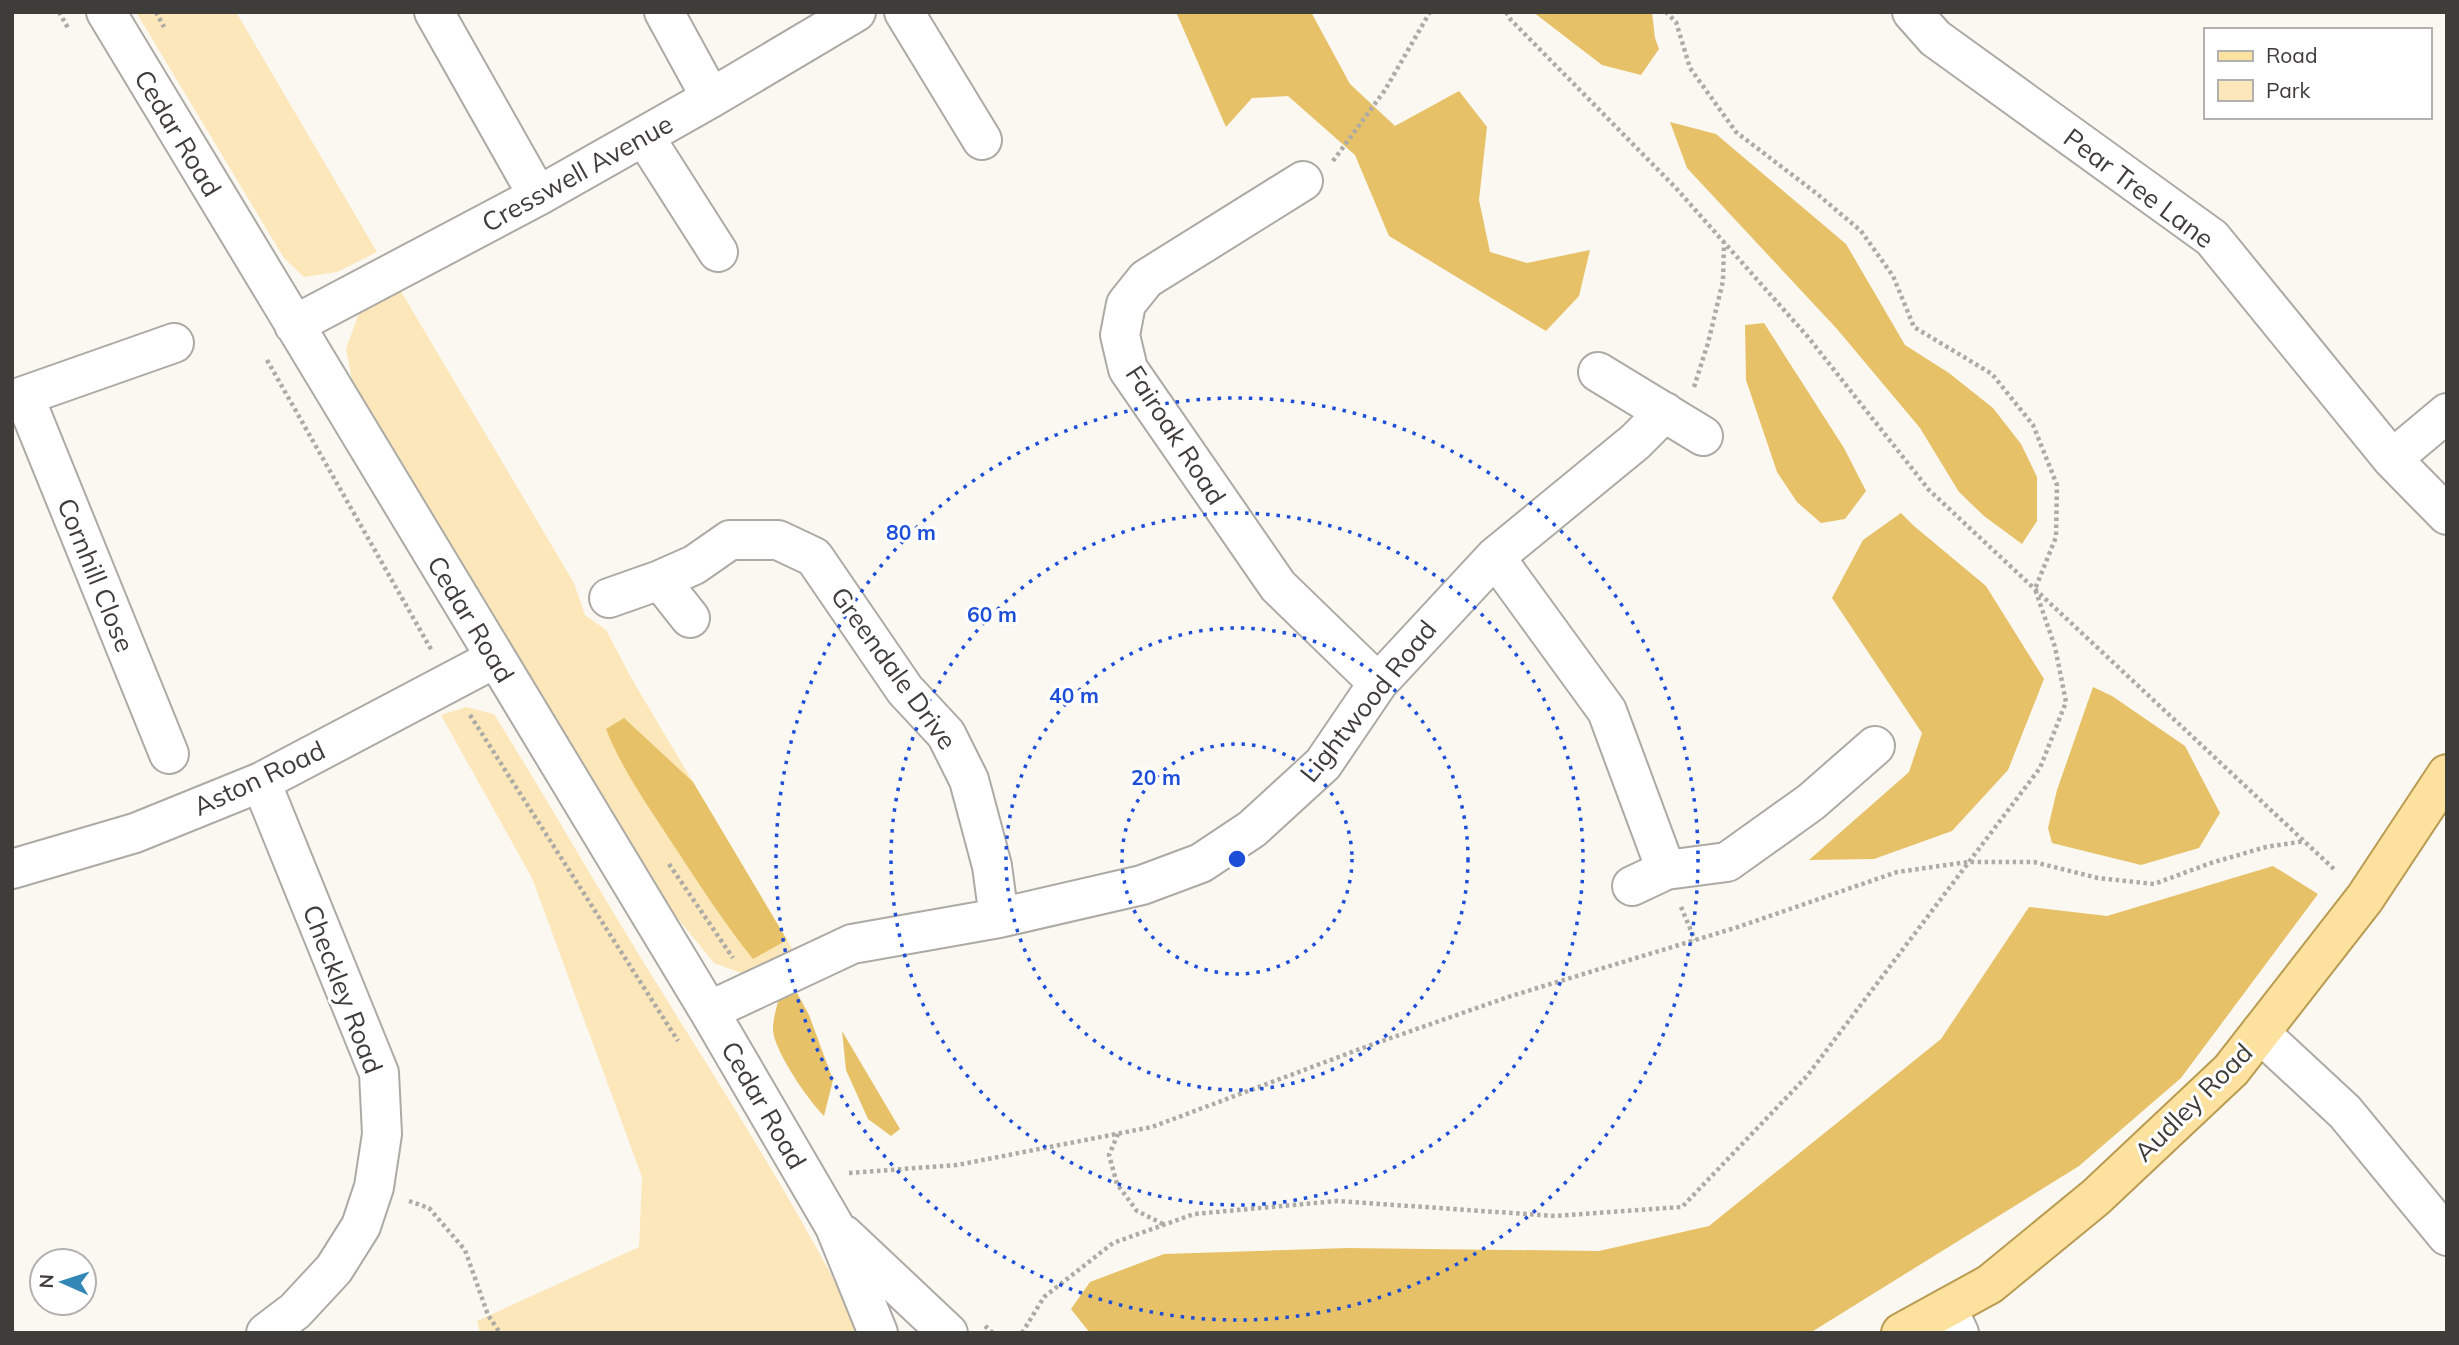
<svg xmlns="http://www.w3.org/2000/svg" width="2459" height="1345" viewBox="0 0 2459 1345" font-family="Mulish,sans-serif">
<rect width="100%" height="100%" fill="#fbf8f2"/>
<path fill="#fce7ba" d="M136 12H236L377 252 337 272 304 277 284 258Z
M399 288 574 583 585 615 606 630 633 681 796 955 744 974 714 963 675 915 352 380 346 349 361 308Z
M466 707 494 714C545 796 593 880 644 963 719 1085 798 1204 861 1333H480L477 1321 639 1247 642 1177 532 878 441 715Z"/>
<path fill="#e7c167" d="M1176 12H1311L1350 84 1395 126 1459 91 1487 127 1479 200 1490 252 1527 263 1590 250 1579 296 1546 331 1389 236 1355 155 1288 96 1252 98 1226 127Z
M1533 12H1652L1655 38 1659 49 1641 75 1602 65Z
M1670 122 1716 134 1846 244 1905 345 1949 373 1993 408 2021 444 2037 477V521L2022 544 1984 516 1959 492 1920 428 1837 329 1687 168Z
M1764 323 1844 448 1866 491 1845 519 1821 523 1797 502 1777 472 1746 380 1745 325Z
M1901 513 1914 526 1986 586 2044 679 2008 770 1952 831 1874 859 1809 860 1909 772 1922 733 1832 598 1863 540Z
M2093 687 2112 696 2185 746 2220 813 2199 848 2141 865 2052 843 2048 828 2057 790Z
M624 718 693 782 787 940 753 959C725 924 701 887 676 849 651 810 623 772 606 729Z
M2273 866 2318 894 2181 1078 2079 1166 1810 1333H1090L1071 1309 1090 1282 1164 1254 1347 1248 1599 1251 1709 1226 1941 1039 2029 907 2107 916Z
M797 993 809 1015 833 1080 824 1116C809 1101 773 1050 773 1029 773 1020 776 1010 778 1001Z
M842 1031 900 1129 891 1136 868 1119 846 1070Z"/>
<g fill="none" stroke-linecap="round" stroke-linejoin="round">
<defs>
<path id="minor" d="M106 12 709 1011 835 1227 878 1333
M434 12 538 196
M664 12 711 98
M904 12 982 140
M1912 12 1935 38 2212 238 2392 459 2447 515
M644 136 718 252
M1303 181 1146 279 1126 304 1120 335 1128 369 1278 586 1378 683
M294 325 538 196 711 98 856 12
M1598 372 1703 436
M24 396 169 754
M12 400 174 343
M2392 459 2447 413
M1495 557 1607 711 1666 870
M660 580 690 618
M609 598 660 580 694 565 730 540H778L814 557 905 690 946 734 969 780 992 866 999 918
M261 782 379 1073 382 1134 374 1187 361 1226 334 1269 295 1311 266 1333
M12 869 135 833 261 782 494 659
M1632 886 1666 870 1727 862 1811 802 1875 746
M709 1011 852 944 999 918 1142 885 1201 863 1252 829 1323 764 1378 683 1495 557 1635 442 1665 412
M2260 1033 2345 1112 2447 1236
M844 1235 948 1333
M1947 1308 1959 1333"/>
<path id="major" d="M1901 1333 1990 1284 2096 1197 2231 1070 2365 898 2447 774"/>
</defs>
<use href="#minor" stroke="#acaaa4" stroke-width="42"/>
<use href="#major" stroke="#b99b51" stroke-width="42"/>
<path stroke="#adaba6" stroke-width="4.5" stroke-dasharray="3.5 3.5" stroke-linecap="butt" d="M59 12 68 28
M156 12 164 27
M1506 12 1511 20 1675 187 1808 337 1929 490 2336 871
M1333 161 1385 90 1430 12
M267 360 432 651
M1694 387 1708 343 1723 281 1724 243
M470 715 678 1041
M669 864 733 958
M1681 907 1695 940
M1118 1134 1109 1155 1117 1184 1137 1211 1163 1224
M849 1173 957 1165 1152 1127 1368 1046 1511 996 1738 927 1897 872 1968 862H2034L2098 878 2154 884 2211 863 2266 847 2305 841
M409 1201 429 1208 465 1250 488 1315 500 1333
M985 1326 993 1333
M1022 1333 1044 1297 1113 1243 1194 1214 1337 1201 1555 1216 1682 1207 1807 1076 2040 768 2066 702 2055 647 2035 589 2056 537 2057 485 2033 425 1992 374 1914 327 1893 276 1861 231 1816 193 1736 132 1690 68 1676 22 1666 12"/>
<use href="#minor" stroke="#fff" stroke-width="38"/>
<use href="#major" stroke="#fde19e" stroke-width="38"/>
</g>
<g fill="none" stroke="#1d4ed8" stroke-width="3.5" stroke-dasharray="3.5 7">
<circle cx="1237" cy="859" r="115"/>
<circle cx="1237" cy="859" r="231"/>
<circle cx="1237" cy="859" r="346"/>
<circle cx="1237" cy="859" r="461"/>
</g>
<g text-anchor="middle" dominant-baseline="central" stroke-width="6" stroke-linejoin="round" paint-order="stroke">
<g font-size="26" fill="#3e3d3a" stroke="#fff">
<text transform="translate(178 133) rotate(59)">Cedar Road</text>
<text transform="translate(577 173) rotate(-29)">Cresswell Avenue</text>
<text transform="translate(2139 188) rotate(37)">Pear Tree Lane</text>
<text transform="translate(1176 435) rotate(57)">Fairoak Road</text>
<text transform="translate(96 575) rotate(68)">Cornhill Close</text>
<text transform="translate(471 619) rotate(59)">Cedar Road</text>
<text transform="translate(894 668) rotate(54)">Greendale Drive</text>
<text transform="translate(1368 701) rotate(-51)">Lightwood Road</text>
<text transform="translate(259 778) rotate(-25)">Aston Road</text>
<text transform="translate(343 989) rotate(69)">Checkley Road</text>
<text transform="translate(2193 1102) rotate(-45)">Audley Road</text>
<text transform="translate(764 1105) rotate(60)">Cedar Road</text>
</g>
</g>
<circle cx="1237" cy="859" r="10" fill="#1d4ed8" stroke="#fff" stroke-width="3.5"/>
<g font-size="21" text-anchor="middle" font-weight="bold" fill="#1d4ed8" stroke="#fff" stroke-width="6" stroke-linejoin="round" paint-order="stroke">
<text x="911" y="540">80 m</text>
<text x="992" y="622">60 m</text>
<text x="1074" y="703">40 m</text>
<text x="1156" y="785">20 m</text>
</g>
<rect width="2459" height="1345" fill="none" stroke="#3e3d3a" stroke-width="28"/>
<rect x="2204" y="28" width="228" height="91" fill="#ffffff" stroke="#b2b1b0" stroke-width="2"/>
<rect x="2218" y="51" width="35" height="10" fill="#fde19e" stroke="#b2b1b0" stroke-width="2"/>
<text x="2266" y="63" font-size="21" fill="#3e3d3a">Road</text>
<rect x="2218" y="80" width="35" height="21" fill="#fce7ba" stroke="#b2b1b0" stroke-width="2"/>
<text x="2266" y="98" font-size="21" fill="#3e3d3a">Park</text>
<g transform="translate(63 1282) rotate(273)"><circle r="33" fill="#ffffff" stroke="#b2b1b0" stroke-width="2"/>
<path d="M0-5L12 26L0 18L-12 26Z" fill="#3287b7"/>
<text y="-10" font-size="19" font-weight="bold" text-anchor="middle" fill="#3e3d3a">N</text>
</g>
</svg>
